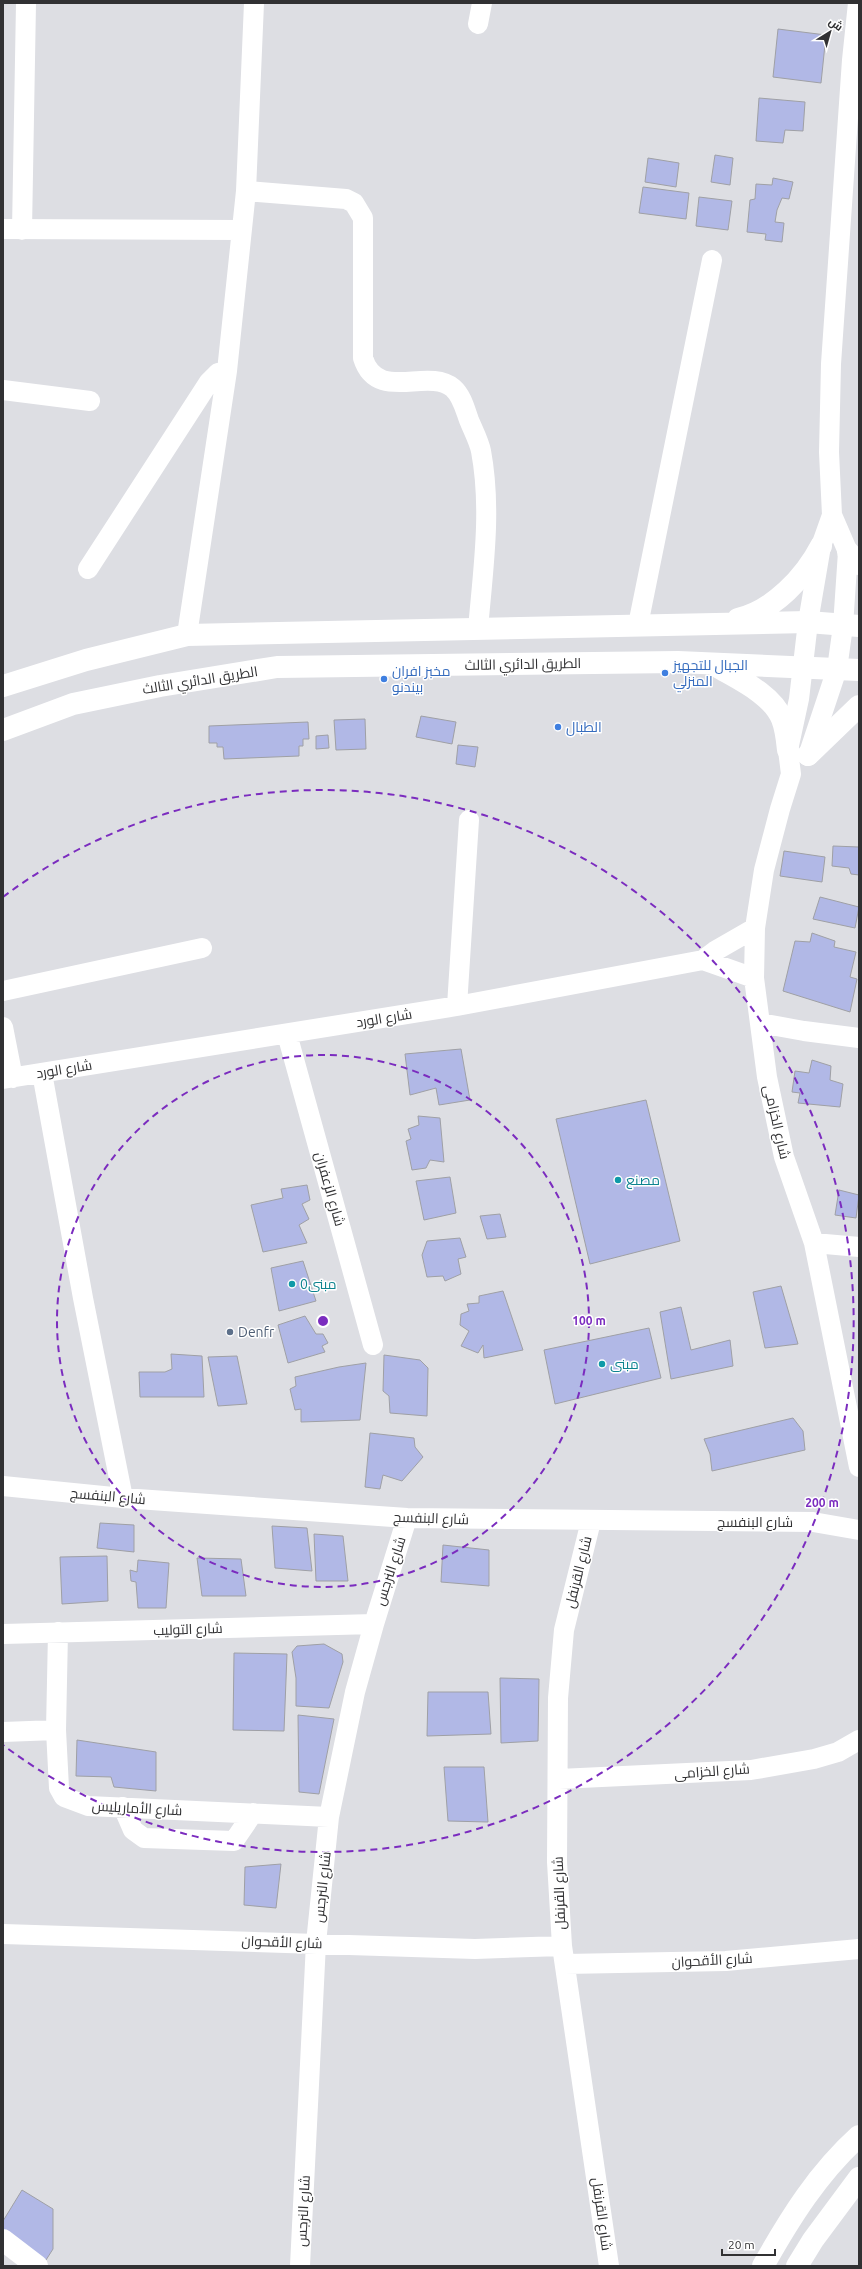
<svg xmlns="http://www.w3.org/2000/svg" width="862" height="2269" viewBox="0 0 862 2269" font-family="Ubuntu,Cairo,sans-serif">
<rect width="100%" height="100%" fill="#dddee3"/>
<path fill="#b1b8e6" stroke="#9fa0a5" d="M778 29 826 35 821 83 773 77Z
M759 98 805 102 803 131 785 130 783 143 756 141Z
M715 155 733 158 730 185 711 182Z
M648 158 679 163 676 187 645 182Z
M773 178 793 182 789 199 782 198 777 210 775 222 784 223 782 242 765 240 766 234 747 232 750 200 755 199 756 184 772 185Z
M643 187 689 193 686 219 639 213Z
M699 197 732 201 728 230 696 226Z
M421 716 456 722 452 744 416 737Z
M365 719 366 749 336 750 334 720Z
M308 722 309 739H303V746H299V756L224 759 223 747H217V743H209V726Z
M328 735 329 748 316 749V736Z
M458 745 478 747 475 767 456 764Z
M833 846 859 847V875L851 874 849 868 832 866Z
M784 851 825 857 822 882 780 876Z
M820 897 859 907 855 928 813 919Z
M812 933 835 941 834 947 856 952 850 977 857 979 850 1012 783 991 795 941 810 942Z
M461 1049 470 1100 439 1105 436 1088 410 1095 405 1054Z
M812 1060 831 1066 830 1080 843 1084 840 1107 798 1103 800 1093 792 1092 795 1071 809 1073Z
M646 1100 680 1241 590 1264 556 1119Z
M418 1116 440 1118 444 1162 430 1160 426 1168 412 1170 406 1141 411 1139 408 1129 419 1125Z
M450 1177 456 1213 424 1220 416 1181Z
M307 1185 310 1200 302 1204 309 1219 299 1225 307 1243 263 1252 251 1205 283 1198 281 1189Z
M839 1190 859 1195 856 1218 835 1215Z
M500 1214 506 1237 487 1239 480 1216Z
M460 1238 466 1257 458 1259 461 1274 445 1281 443 1276 427 1277 422 1255 427 1241Z
M303 1261 316 1301 279 1311 271 1268Z
M781 1286 798 1344 765 1348 753 1292Z
M503 1291 523 1350 484 1358 483 1345 478 1353 461 1346 469 1331 460 1325 461 1314 469 1311 467 1304 479 1303V1296Z
M681 1307 691 1350 730 1340 733 1366 671 1379 660 1312Z
M305 1316 316 1334H323L328 1343 322 1346 325 1352 288 1363 278 1325Z
M649 1328 661 1378 555 1404 544 1350Z
M171 1354 202 1356 204 1397H140L139 1372H165L172 1369Z
M384 1355 420 1360 428 1368 427 1416 390 1413 389 1396 383 1391Z
M237 1356 247 1404 218 1406 208 1357Z
M366 1363 360 1420 301 1422V1409L295 1410 290 1389 296 1386 295 1377 339 1367Z
M793 1418 803 1431 805 1450 712 1471 710 1454 704 1439Z
M370 1433 414 1438 415 1447 423 1457 402 1481 383 1475 380 1489 365 1487Z
M100 1523 134 1525V1552L97 1548Z
M272 1526 307 1528 312 1571 275 1568Z
M314 1534 343 1536 348 1581H316Z
M443 1545 489 1550V1586L441 1582Z
M107 1556 108 1601 62 1604 60 1557Z
M197 1558 241 1559 246 1596H202Z
M138 1560 169 1563 166 1608H138L136 1582 131 1581 130 1570 137 1572Z
M324 1644 342 1654 343 1662 329 1708 296 1706V1678L292 1652 297 1646Z
M234 1653 287 1654 284 1731 233 1730Z
M500 1678 539 1679 538 1741 501 1743Z
M428 1692H488L491 1734 427 1736Z
M298 1715 334 1719 319 1794 299 1792Z
M77 1740 156 1752V1791L114 1787 111 1777 76 1776Z
M444 1767H484L488 1822 448 1821Z
M281 1864 276 1908 244 1905 245 1867Z
M22 2190 53 2209V2249L46 2260 3 2233V2221Z"/>
<g fill="none" stroke-linecap="round" stroke-linejoin="round">
<path stroke="#fff" stroke-width="20" d="M478 24 482 3
M246 191 346 199 354 203 363 218V358C377 403 427 367 453 388 462 396 465 409 469 420 473 430 479 441 481 451 492 510 483 570 478 629
M3 229 241 230
M22 230 26 3
M3 390 90 401
M832 515 821 546 808 622 799 699 788 750 791 774 780 809 764 870 755 928 754 978 767 1077 784 1157 814 1243 859 1467
M88 569 209 382 218 373 227 371
M638 625 712 260
M187 635 227 371 246 191 254 3
M808 756 837 669 843 626 848 552 832 515 829 452 831 364 852 60 858 3
M703 960 754 978
M3 991 202 948
M457 1006 469 820
M760 1023 804 1031 859 1038
M3 1027 13 1078
M287 1034 373 1345
M42 1073 83 1298 123 1498
M3 1079 457 1006 703 960 715 951 755 928
M814 1243 859 1247
M3 1486 123 1498 407 1518 813 1522 859 1530
M591 1521 564 1630 558 1698 557 1862 562 1946 609 2266
M58 1632 56 1730 59 1788 64 1797 88 1806 329 1817
M3 1634 374 1624
M3 1732 56 1730
M559 1779 751 1770 814 1759 838 1752 859 1740
M123 1807 133 1830 144 1838 234 1841 253 1813
M3 1934 475 1949 562 1946
M565 1964 726 1961 859 1949
M300 2266 316 1943 329 1817 355 1692 374 1624 407 1518"/>
<path stroke="#fff" stroke-width="22" d="M848 552 859 564
M738 619C773 611 805 577 821 546
M716 666C738 679 772 694 782 719 786 729 787 740 788 750
M3 686 86 660 187 635 808 622 859 626
M3 730 73 704 160 686 277 667 678 662 859 670
M808 755 859 706
M3 2240 37 2266
M763 2266C790 2218 818 2173 859 2136
M797 2266 813 2240 859 2178"/>
</g>
<g fill="none" stroke="#7b2cbf" stroke-width="2" stroke-dasharray="7 5">
<circle cx="323" cy="1321" r="266"/>
<path d="M3 897A531 531 0 1 1 3 1745"/>
</g>
<g fill="#3f7fe0" stroke="#fff" stroke-width="1.5">
<circle cx="665" cy="673" r="4"/>
<circle cx="384" cy="679" r="4"/>
<circle cx="558" cy="727" r="4"/>
</g>
<g fill="#0f9aa8" stroke="#fff" stroke-width="1.5">
<circle cx="618" cy="1180" r="4"/>
<circle cx="292" cy="1284" r="4"/>
<circle cx="602" cy="1364" r="4"/>
</g>
<circle fill="#5c6f8a" stroke="#fff" stroke-width="1.5" cx="230" cy="1332" r="4"/>
<g text-anchor="middle" dominant-baseline="central" stroke-width="3" stroke-linejoin="round" paint-order="stroke">
<g font-size="14" fill="#313133" stroke="#fff">
<text transform="translate(523 664) rotate(-1)">الطريق الدائري الثالث</text>
<text transform="translate(200 680) rotate(-9)">الطريق الدائري الثالث</text>
<text transform="translate(384 1018) rotate(-9)">شارع الورد</text>
<text transform="translate(64 1069) rotate(-9)">شارع الورد</text>
<text transform="translate(777 1122) rotate(77)">شارع الخزامى</text>
<text transform="translate(330 1189) rotate(74)">شارع الزعفران</text>
<text transform="translate(108 1496) rotate(5)">شارع البنفسج</text>
<text transform="translate(431 1518) rotate(2)">شارع البنفسج</text>
<text x="755" y="1522">شارع البنفسج</text>
<text transform="translate(390 1571) rotate(-72)">شارع النرجس</text>
<text transform="translate(578 1572) rotate(-76)">شارع القرنفل</text>
<text transform="translate(188 1629) rotate(-2)">شارع التوليب</text>
<text transform="translate(712 1771) rotate(-4)">شارع الخزامى</text>
<text transform="translate(137 1808) rotate(3)">شارع الأماريليس</text>
<text transform="translate(322 1887) rotate(-84)">شارع النرجس</text>
<text transform="translate(559 1893) rotate(-92)">شارع القرنفل</text>
<text transform="translate(282 1942) rotate(2)">شارع الأقحوان</text>
<text transform="translate(712 1960) rotate(-3)">شارع الأقحوان</text>
<text transform="translate(303 2211) rotate(-87)">شارع النرجس</text>
<text transform="translate(602 2214) rotate(82)">شارع القرنفل</text>
</g>
<g font-size="14" fill="#366cbe" stroke="#fff" text-anchor="start">
<text x="673" y="665">الجبال للتجهيز<tspan x="673" dy="16">المنزلي</tspan></text>
<text x="392" y="671">مخبز افران<tspan x="392" dy="16">بيندنو</tspan></text>
<text x="566" y="727">الطبال</text>
</g>
<g font-size="14" fill="#0d838f" stroke="#fff" text-anchor="start">
<text x="626" y="1180">مصنع</text>
<text x="300" y="1284">مبنى0</text>
<text x="610" y="1364">مبنى</text>
</g>
<g font-size="14" fill="#4e5e75" stroke="#fff" text-anchor="start">
<text x="238" y="1332">Denfr</text>
</g>
</g>
<circle cx="323" cy="1321" r="6" fill="#7b2cbf" stroke="#fff" stroke-width="2"/>
<g font-size="12" text-anchor="middle" font-weight="bold" fill="#7b2cbf" stroke="#fff" stroke-width="3" stroke-linejoin="round" paint-order="stroke">
<text x="589" y="1325">100 m</text>
<text x="822" y="1507">200 m</text>
</g>
<rect width="862" height="2269" fill="none" stroke="#313133" stroke-width="8"/>
<g transform="translate(830 32) rotate(37)" stroke="#ffffff" stroke-width="3" paint-order="stroke">
<path d="M0-3L7 15L0 10L-7 15Z" fill="#313133"/>
<text y="-6" font-size="11" font-weight="bold" text-anchor="middle" fill="#313133">ش</text>
</g>
<path d="M722 2249v6h53v-6" fill="none" stroke="#313133" stroke-width="2"/>
<text x="728" y="2249" font-size="12" fill="#313133" stroke="#ffffff" stroke-width="3" paint-order="stroke">20 m</text>
</svg>
